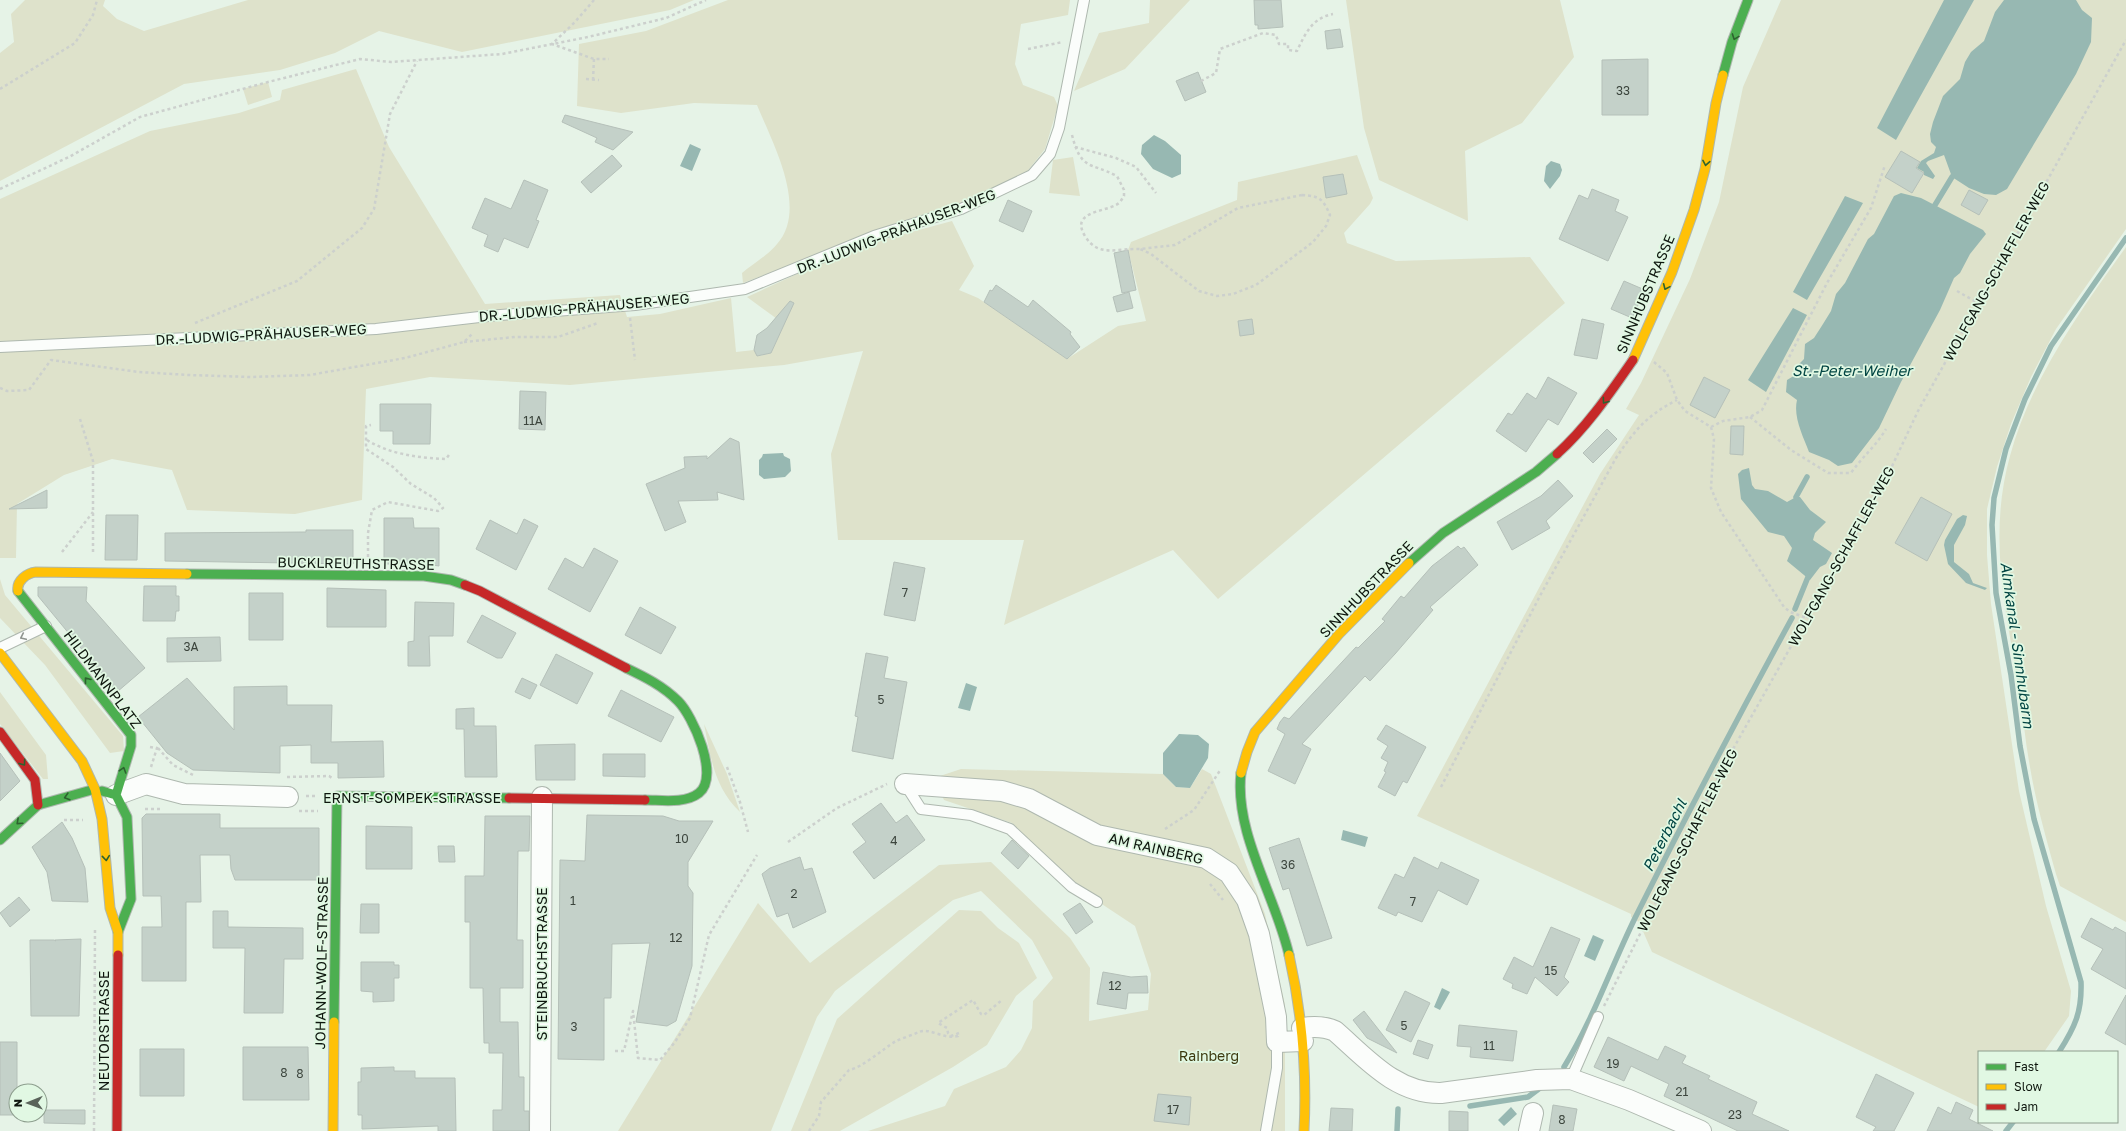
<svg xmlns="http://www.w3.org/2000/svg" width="2126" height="1131" viewBox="0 0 2126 1131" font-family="'Golos Text',sans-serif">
<rect width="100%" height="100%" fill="#e6f3e7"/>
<path fill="#dee2cb" d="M25 0H105L103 6 117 19 144 31 248 0H694L670 10 462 52 379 31 335 53 280 70 184 84 0 181V53L14 42 11 14Z
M728 0H1070L1068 15 1021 24 1015 64 1023 85 1054 97 1058 106 1045 149 1026 173 963 203 870 235 743 283 742 273C753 264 768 255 777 244 809 208 772 142 757 105L694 103 621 113 577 106 579 44 646 31Z
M1150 0H1190L1125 69 1074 91 1099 33 1149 23Z
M1346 0H1560L1574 57 1522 123 1465 151 1468 221 1379 180 1364 128Z
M1781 0H2126V229L2056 329 2031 377 2011 424 1997 467 1987 509V555L1991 604 2019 791 2046 906 2071 991 2069 1016 2044 1052H1979V1107L1652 952 1639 922 1631 917V914L1417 816 1600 474 1639 415 1626 409 1641 383 1690 279 1719 202 1743 87Z
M356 69 389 147 485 304 620 295 627 317 660 314 731 298 736 352 754 350 759 356 771 353 784 324 747 297 856 247 952 221 974 266 959 290 978 298 1067 359 1118 326 1146 321 1128 250 1131 242 1237 200 1238 182 1357 155 1373 198 1370 204 1344 233 1347 243 1396 261 1530 257 1565 303 1218 599 1173 550 1004 625 1024 540H838L831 454 863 351 784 365 570 385 430 377 366 389 362 500 295 514 187 510 172 470 112 459 64 475 17 504 16 558H0V199L150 131 239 113 280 100 282 90Z
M268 82 272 97 248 105 243 89Z
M1073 157 1080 196 1049 193 1053 160Z
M2126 247V922L2060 886 2056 874C2046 838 2036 803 2030 767 2025 741 2023 714 2019 687 2005 609 1988 535 2010 456 2031 379 2080 311 2126 247Z
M0 579 5 595 123 736 124 751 110 753 45 665 0 618Z
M0 692 46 755 48 779H43L0 724Z
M704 724 727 774 740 812C714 787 711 758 704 724Z
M961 769 1163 774 1176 787 1190 788 1202 769 1211 774 1265 914 1285 1005V1131H868L945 1106 954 1089 1006 1067 1021 1050 1032 1028 1033 1001 1053 978 1032 940 981 891 953 900 835 991 817 1017 771 1131H618L758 903 810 963 939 865 991 862 1070 938 1090 968 1089 1021 1148 1010 1151 974 1135 926 1073 885 1012 823 944 800 934 778Z
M959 910 981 911 998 928 1019 943 1037 978 1016 996 987 1045 953 1067 840 1131H791L837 1019Z"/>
<path fill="#97b8b2" d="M1944 0H1974L1896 140 1877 128Z
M2004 0H2076L2082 10 2092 18 2091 42 2076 74 2007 189 1996 195 1984 194 1969 188 1952 177 1944 155 1928 161 1926 163 1935 176 1933 179 1924 175V172L1917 168 1921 161 1934 153 1936 147 1931 142 1930 134 1933 122 1943 96 1960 79 1965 62 1971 52 1984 41 1995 12Z
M1154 135 1165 141 1181 155V174L1172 178 1153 169 1141 154 1142 145Z
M690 144 701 149 692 171 680 166Z
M1551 161 1560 164 1562 170 1560 176 1550 189 1544 181 1546 166Z
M1901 193 1921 198 1983 230 1986 234 1970 254 1960 273 1954 278 1940 310 1901 382 1879 428 1852 463 1838 466 1829 460 1809 452C1803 436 1793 417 1797 400L1786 392 1787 380 1802 371V368L1798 365 1804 359 1805 344 1814 338 1823 324 1831 311 1836 294 1845 283 1868 239 1874 234 1894 196Z
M1845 196 1863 203 1807 300 1793 292Z
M1793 308 1807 315 1766 392 1748 380Z
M783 453 784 456 790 459 791 471 785 477 764 479 759 475V460L762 457 763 454Z
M1749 468 1752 485 1755 489 1768 491 1787 502 1796 497H1800L1810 510 1826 522 1815 533 1813 540 1832 553 1826 564 1820 567 1810 580 1787 561 1792 548 1784 536 1768 532 1741 499 1738 474 1742 470Z
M1963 515 1967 516 1965 525 1954 545V562L1969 574 1973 583 1987 588 1985 590 1966 583 1948 564 1944 545 1945 540 1957 519Z
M966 683 977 687 970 711 958 708Z
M1179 734 1198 735 1209 744 1208 758 1190 788 1176 787 1163 774V753Z
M1343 830 1368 837 1365 847 1341 840Z
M1593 935 1604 940 1595 961 1584 956Z
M1442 988 1450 992 1440 1010 1434 1007Z
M1511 1107 1517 1114 1504 1126 1498 1120Z"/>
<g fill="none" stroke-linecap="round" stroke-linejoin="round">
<path stroke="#97b8b2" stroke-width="5.5" d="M1935 205 1952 177
M1796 497 1807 477
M1795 609 1808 577
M2059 1052C2075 1027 2082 1012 2081 982L2034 819 2020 746 2011 675 1996 593 1992 525 1994 498 2006 449 2025 399 2051 346 2126 238
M1564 1067C1593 1020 1611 967 1635 918 1686 816 1738 717 1792 618
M1470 1106 1528 1097 1540 1088
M1397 1131 1398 1109
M2006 1131 2013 1122"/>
</g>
<path fill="#c4d1c9" stroke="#b5c0b9" d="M1254 0H1281L1283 27 1258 29V25H1255Z
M1340 29 1343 47 1327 49 1325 31Z
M1648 59V115H1602V60Z
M1198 72 1206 92 1185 101 1176 81Z
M565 115 633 132 613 150 595 142 597 138 562 122Z
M1901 151 1920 162 1916 168 1924 173 1912 193 1885 177Z
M612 155 622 166 591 193 581 182Z
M1343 174 1347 194 1326 198 1323 177Z
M524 180 548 190 536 220 539 221 528 248 504 238 498 252 484 246 488 235 472 228 485 198 511 209Z
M1592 189 1619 200 1615 211 1628 217 1608 261 1559 239 1579 195 1588 199Z
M1969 190 1988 200 1979 215 1961 205Z
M1008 200 1032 211 1023 232 999 221Z
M1128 250 1136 290 1122 293 1114 253Z
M1624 281 1645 290 1632 318 1611 309Z
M996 285 1028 307 1033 300 1071 332 1070 334 1080 347 1067 359 984 302 990 290 992 291Z
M1129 292 1133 308 1117 312 1113 297Z
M790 301 794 303 771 353 757 356 754 350 757 335 767 328Z
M1252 319 1254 334 1240 336 1238 321Z
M1582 319 1604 324 1597 359 1574 355Z
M1548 377 1577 393 1558 425 1548 419 1526 452 1496 431 1508 413 1512 415 1527 393 1536 399Z
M1704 377 1730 390 1715 418 1690 405Z
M520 391 546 392 545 430 519 429Z
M380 404H431L430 444H393V431H380Z
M1731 426H1744L1743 455 1730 454Z
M1607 429 1617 439 1593 463 1583 453Z
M730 438 739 442 744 500 717 492 718 500 678 501 686 522 665 531 646 484 685 468 684 457 707 456V459Z
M1558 480 1573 496 1546 521 1550 528 1512 550 1497 522 1541 496Z
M47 490V508L9 509Z
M1921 497 1952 514 1927 561 1895 543Z
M106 515H138L137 560H105Z
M384 518H413L414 528H439V566L424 564H384Z
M524 519 538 526 516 570 476 549 490 520 517 534Z
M306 530H353V564L165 561V533L306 532Z
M1458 546 1461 549 1464 547 1478 565 1430 607 1433 610 1395 654 1370 681 1365 676 1302 744 1311 749 1295 784 1268 771 1285 734 1277 729 1280 722 1284 717 1289 719 1356 647 1358 648 1385 621 1382 619 1401 596 1404 598 1432 566Z
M594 548 618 561 590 612 548 589 565 558 583 568Z
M894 562 925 568 915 621 884 615Z
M144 586H176V596H179V611H176L175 621H143Z
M38 587H87L86 601 145 668 117 692 38 596Z
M327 588 386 590V627H327Z
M249 593H283V640H249Z
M415 602 454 603 453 636H429L430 666H408V642L414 641Z
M640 607 676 627 661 654 625 635Z
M482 615 516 633 502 658H497L467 642Z
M220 637 221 661 167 662V638Z
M866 653 888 657 884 678 907 682 893 759 852 751 858 717 855 716Z
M556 654 593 673 577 704 540 685Z
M187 678 234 730V687L287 686V705H332L331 742 383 741 384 777 338 778V763H311V745L280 746V773L193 770 167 753 138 717Z
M522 678 537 685 530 699 515 692Z
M621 690 674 717 661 742 608 716Z
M474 708V726H496L497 777H465L464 729H456V709Z
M1386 725 1426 747 1407 783 1403 781 1395 796 1378 787 1386 772 1384 771 1388 762 1381 758 1388 746 1377 739Z
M575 744V780H536L535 745Z
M0 753 20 781 0 801Z
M603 754H645V777L603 776Z
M881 803 896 823 907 815 925 840 874 879 853 852 866 842 852 824Z
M146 814H220V828H319V880H235L231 869 230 855H200L201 902H186V981H142V927H162L161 896H143L142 818Z
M587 815 663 816 679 821H713L688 862V886L693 893 692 966 676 1021 667 1026 636 1022 650 943 612 944 611 998H604V1060L558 1059 560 860 585 861Z
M485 816H530L529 851H518L517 940H523V988H500V1022H518L519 1077H524V1111H529V1131H493V1110H502L503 1053H489V1043H484L483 988H470V922H465V876H484Z
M62 822 72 838 85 868 88 902 52 901 47 872 32 847Z
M366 826 412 827V869H366Z
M1299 838 1332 938 1307 946 1289 888 1283 890 1269 848Z
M1012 840 1029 856 1018 869 1001 853Z
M438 846H454L455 862H439Z
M800 857 804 870 812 868 826 912 793 928 788 913 777 917 762 874 770 868Z
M1414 857 1438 869 1441 862 1479 880 1467 905 1438 890 1422 922 1398 912 1396 916 1378 908 1395 874 1404 878Z
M19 897 30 910 10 927 0 913Z
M1080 903 1093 922 1076 934 1063 914Z
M361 904H379V933H360Z
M213 911H228V927L303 928V959H284L283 1013H244L245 948H213Z
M2091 918 2113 930 2115 927 2126 933V989L2091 969 2103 949 2081 937Z
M1551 927 1580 939 1564 977 1569 982 1557 996 1535 977 1527 994 1512 988 1513 984 1503 979 1514 957 1533 967Z
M81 939 79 1016H31L30 940H54L56 941 55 940Z
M361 962H394V965H399V978H394V1001L373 1002V992L361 991Z
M1103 972 1131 977 1147 976 1148 993H1128L1126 1009 1097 1004Z
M1405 991 1430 1003 1411 1042 1386 1030Z
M2126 995V1045L2105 1033Z
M1364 1011 1397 1053 1367 1038 1353 1020Z
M1459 1025 1517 1031 1513 1061 1470 1057 1471 1047 1457 1046Z
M1608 1037 1658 1060 1665 1046 1686 1056 1682 1063 1710 1076 1708 1079 1757 1102 1752 1114 1789 1131H1738L1664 1096 1669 1084 1631 1066 1624 1081 1594 1067Z
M1418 1040 1433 1045 1428 1059 1413 1054Z
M0 1042H17V1115H0Z
M243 1047H308L309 1100H243Z
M140 1049H184V1096H140Z
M394 1067V1071H415V1078H455L456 1131H438V1126L362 1129V1115H358V1082H361V1068Z
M1876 1074 1914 1093 1894 1131H1873L1876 1127 1856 1117Z
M1158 1094 1191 1097 1189 1125 1154 1121Z
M1956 1102 1973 1110 1969 1119 1993 1131H1927L1938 1107 1951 1114Z
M1553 1105 1577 1109 1573 1131H1549Z
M1331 1108 1353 1109 1352 1131H1329Z
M44 1110H85V1124L44 1123Z
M1449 1111 1468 1112V1131H1449Z"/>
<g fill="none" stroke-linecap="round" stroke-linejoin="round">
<defs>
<path id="lane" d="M0 347 376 329 488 316 635 305 745 289 874 236 961 209 1032 175 1050 154 1059 128 1084 0
M0 648 46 626
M905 784 921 809 971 815 1010 829 1072 887 1097 902
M1571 1079 1598 1017
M1266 1131 1277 1068V1042"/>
<path id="street" d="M905 784 1002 791 1029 799 1097 835 1206 858 1229 873 1247 900 1259 934 1276 1017 1277 1042 1303 1041
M116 795 146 784 184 794 288 797
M1302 1028C1314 1026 1324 1026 1335 1031 1366 1058 1396 1094 1441 1093L1537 1080 1571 1079 1629 1100 1701 1131
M540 1131 542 797
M1529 1131 1533 1113"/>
<path id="fast" d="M1723 75 1732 42 1748 0
M1409 563 1443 533 1536 472 1557 454
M187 574 424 576 451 580 465 585
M18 591 131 735V746L116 795
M626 668C645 677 663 686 678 701 693 716 720 776 699 793 685 804 661 800 645 800
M1241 773C1234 833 1276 897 1289 955
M102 791 116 795 127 817 131 899 118 932
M0 840 38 805 95 789
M334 1022 337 796 509 798"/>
<path id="slow" d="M1633 360 1672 272 1694 210 1705 169 1716 103 1723 75
M18 591C16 581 27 573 36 572L187 574
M0 653 82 761 95 789 102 819 110 908 118 932V955
M1241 773 1247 752 1255 732 1339 634 1409 563
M1289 955C1302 1013 1307 1072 1304 1131
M333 1131 334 1022"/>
<path id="jam" d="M1557 454C1587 427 1610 393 1633 360
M465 585 480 591 626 668
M0 732 35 780 38 805
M509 798 645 800
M117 1131 118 955"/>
</defs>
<use href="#lane" stroke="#aeb8af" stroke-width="12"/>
<use href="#street" stroke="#aeb8af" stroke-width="22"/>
<use href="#fast" stroke="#aeb8af" stroke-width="11"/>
<use href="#slow" stroke="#aeb8af" stroke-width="11"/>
<use href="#jam" stroke="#aeb8af" stroke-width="11"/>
<path stroke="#ccd0cd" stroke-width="2.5" stroke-dasharray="3 3" stroke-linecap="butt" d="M594 0 575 22 552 44 594 59H609
M1028 49 1063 42
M586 79 599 80
M593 80 594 59
M1201 81 1216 73 1220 49 1263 33 1276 35 1279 44H1288V50L1297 51C1305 34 1312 18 1333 14
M0 89 75 43 93 15 97 0
M1072 135C1081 170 1089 162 1117 176L1124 190V196C1122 199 1120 203 1116 205 1103 212 1070 212 1085 236 1098 258 1118 248 1140 249
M1075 147 1116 158 1136 167 1156 193
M0 189 69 157 140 117 268 82 360 59 391 62 502 54 588 37 666 18 706 0
M1302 195C1320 196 1323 199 1330 215L1326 226 1313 242 1256 285 1233 294 1217 296 1199 291 1151 254 1140 249 1175 245 1238 208Z
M1957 291 1978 303
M630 318 635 360
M195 323 297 281 362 228 374 209 390 114 417 61
M464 342 515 337H558L598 323
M1654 362 1667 373 1677 400 1685 411 1711 427 1714 439 1711 488 1721 512 1784 607 1790 612 1807 618
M0 388 7 391 29 390 51 360 139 372 189 375 251 377 310 375 405 358 464 342 473 333
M1750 417 1791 450 1828 473H1851C1862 457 1876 446 1886 429
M80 419 93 461V552
M1711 427 1723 421 1750 417 1762 410 1827 283 1871 208 1885 165
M367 440C389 454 419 458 446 459L449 455
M62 552 93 512
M368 557V533L372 510 388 502 438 511 443 508 434 498 411 484 393 467 366 449V426L371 425
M150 747 157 748 151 767
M158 748 173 765 193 775
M727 767 740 802 748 832
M287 777 329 776 332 778
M1441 787 1541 594 1616 458C1634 431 1647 415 1677 400
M306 796H317
M145 809H162
M299 811H318
M64 820H83
M1165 829 1194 810 1221 769
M788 842 837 808 887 784
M1210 884 1223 900
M1604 1006 1728 758 1807 618 1840 563 1886 479 1918 411 2126 40
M615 1051H624L633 1011 638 1058 660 1060 675 1042 690 1018 709 935 757 855
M94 1131 95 928
M809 1131 819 1116 821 1102 849 1070C862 1068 884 1048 896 1041 903 1038 912 1035 919 1032 929 1027 944 1040 958 1036L959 1033 951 1036 948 1033 947 1028 938 1023 973 1000 981 1014 984 1015 1002 1000"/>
<use href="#lane" stroke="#fbfdfb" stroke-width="10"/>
<use href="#street" stroke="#fbfdfb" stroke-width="20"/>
<use href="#fast" stroke="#4caf50" stroke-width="9"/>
<use href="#slow" stroke="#ffc107" stroke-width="9"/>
<use href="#jam" stroke="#c62828" stroke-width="9"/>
</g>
<defs><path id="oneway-chevron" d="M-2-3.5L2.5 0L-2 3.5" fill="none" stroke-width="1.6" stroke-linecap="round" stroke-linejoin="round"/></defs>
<g stroke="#2d622f">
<use href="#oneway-chevron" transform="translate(1735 37) rotate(110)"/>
<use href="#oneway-chevron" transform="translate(1706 163) rotate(100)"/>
<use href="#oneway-chevron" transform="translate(1666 287) rotate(114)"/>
<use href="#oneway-chevron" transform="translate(1605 401) rotate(126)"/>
<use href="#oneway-chevron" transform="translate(87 680) rotate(-128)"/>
<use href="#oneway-chevron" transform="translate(23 763) rotate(54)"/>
<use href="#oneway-chevron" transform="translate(123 770) rotate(-73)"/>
<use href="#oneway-chevron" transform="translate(67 797) rotate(164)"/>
<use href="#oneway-chevron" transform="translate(19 822) rotate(138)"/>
<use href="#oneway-chevron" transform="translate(106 858) rotate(84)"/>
</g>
<use stroke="#909590" href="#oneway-chevron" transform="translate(23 637) rotate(155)"/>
<g text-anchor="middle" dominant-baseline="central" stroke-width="3.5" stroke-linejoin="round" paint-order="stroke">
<g font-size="12" fill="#3c453d">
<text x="1623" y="90">33</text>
<text x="533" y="420">11A</text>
<text x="905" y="592">7</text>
<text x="191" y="646">3A</text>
<text x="881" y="699">5</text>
<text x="682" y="838">10</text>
<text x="894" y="840">4</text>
<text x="1288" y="864">36</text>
<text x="794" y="893">2</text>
<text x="573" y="900">1</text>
<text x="1413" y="901">7</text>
<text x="676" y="937">12</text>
<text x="1551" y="970">15</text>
<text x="1115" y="985">12</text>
<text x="1404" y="1025">5</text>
<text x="574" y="1026">3</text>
<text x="1489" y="1045">11</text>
<text x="1613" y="1063">19</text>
<text x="284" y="1072">8</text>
<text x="300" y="1073">8</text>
<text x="1682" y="1091">21</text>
<text x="1173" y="1109">17</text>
<text x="1735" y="1114">23</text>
<text x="1562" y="1119">8</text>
</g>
<g font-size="14" fill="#0e160e" stroke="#e1f8e3">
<text transform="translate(896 231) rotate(-21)">DR.-LUDWIG-PRÄHAUSER-WEG</text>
<text transform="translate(1996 271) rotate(-61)">WOLFGANG-SCHAFFLER-WEG</text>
<text transform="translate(1645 294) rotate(-67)">SINNHUBSTRASSE</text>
<text transform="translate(584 307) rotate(-5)">DR.-LUDWIG-PRÄHAUSER-WEG</text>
<text transform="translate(261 334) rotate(-3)">DR.-LUDWIG-PRÄHAUSER-WEG</text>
<text transform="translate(1841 556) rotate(-61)">WOLFGANG-SCHAFFLER-WEG</text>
<text transform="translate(356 563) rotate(1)">BUCKLREUTHSTRASSE</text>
<text transform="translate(1366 589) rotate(-46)">SINNHUBSTRASSE</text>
<text transform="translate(103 679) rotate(53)">HILDMANNPLATZ</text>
<text x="412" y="797">ERNST-SOMPEK-STRASSE</text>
<text transform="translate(1687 840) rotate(-63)">WOLFGANG-SCHAFFLER-WEG</text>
<text transform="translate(1156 848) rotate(13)">AM RAINBERG</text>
<text transform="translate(321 963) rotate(-89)">JOHANN-WOLF-STRASSE</text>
<text transform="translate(541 964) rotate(-90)">STEINBRUCHSTRASSE</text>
<text transform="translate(103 1031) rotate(-90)">NEUTORSTRASSE</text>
</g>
<g font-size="14" fill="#3c390f" stroke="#e1f8e3">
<text x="1209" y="1055">Rainberg</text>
</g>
<g font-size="15" font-style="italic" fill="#014442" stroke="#e1f8e3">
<text x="1852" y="370">St.-Peter-Weiher</text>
<text transform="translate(2018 645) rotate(82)">Almkanal - Sinnhubarm</text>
<text transform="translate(1664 835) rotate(-63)">Peterbachl</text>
</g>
</g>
<rect x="1978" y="1051" width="140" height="72" fill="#e1f8e3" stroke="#8d9e8e"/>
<rect x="1986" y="1064" width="20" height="6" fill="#4caf50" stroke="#8d9e8e"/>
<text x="2014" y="1071" font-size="12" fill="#0e160e">Fast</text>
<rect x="1986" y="1084" width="20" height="6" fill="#ffc107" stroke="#8d9e8e"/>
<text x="2014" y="1091" font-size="12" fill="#0e160e">Slow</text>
<rect x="1986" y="1104" width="20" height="6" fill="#c62828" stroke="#8d9e8e"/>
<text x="2014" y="1111" font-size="12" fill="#0e160e">Jam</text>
<g transform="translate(28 1103) rotate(269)"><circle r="19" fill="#e1f8e3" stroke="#8d9e8e"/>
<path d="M0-3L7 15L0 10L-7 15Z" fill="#5a635a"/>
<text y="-6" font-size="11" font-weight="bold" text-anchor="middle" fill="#0e160e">N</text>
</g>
</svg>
